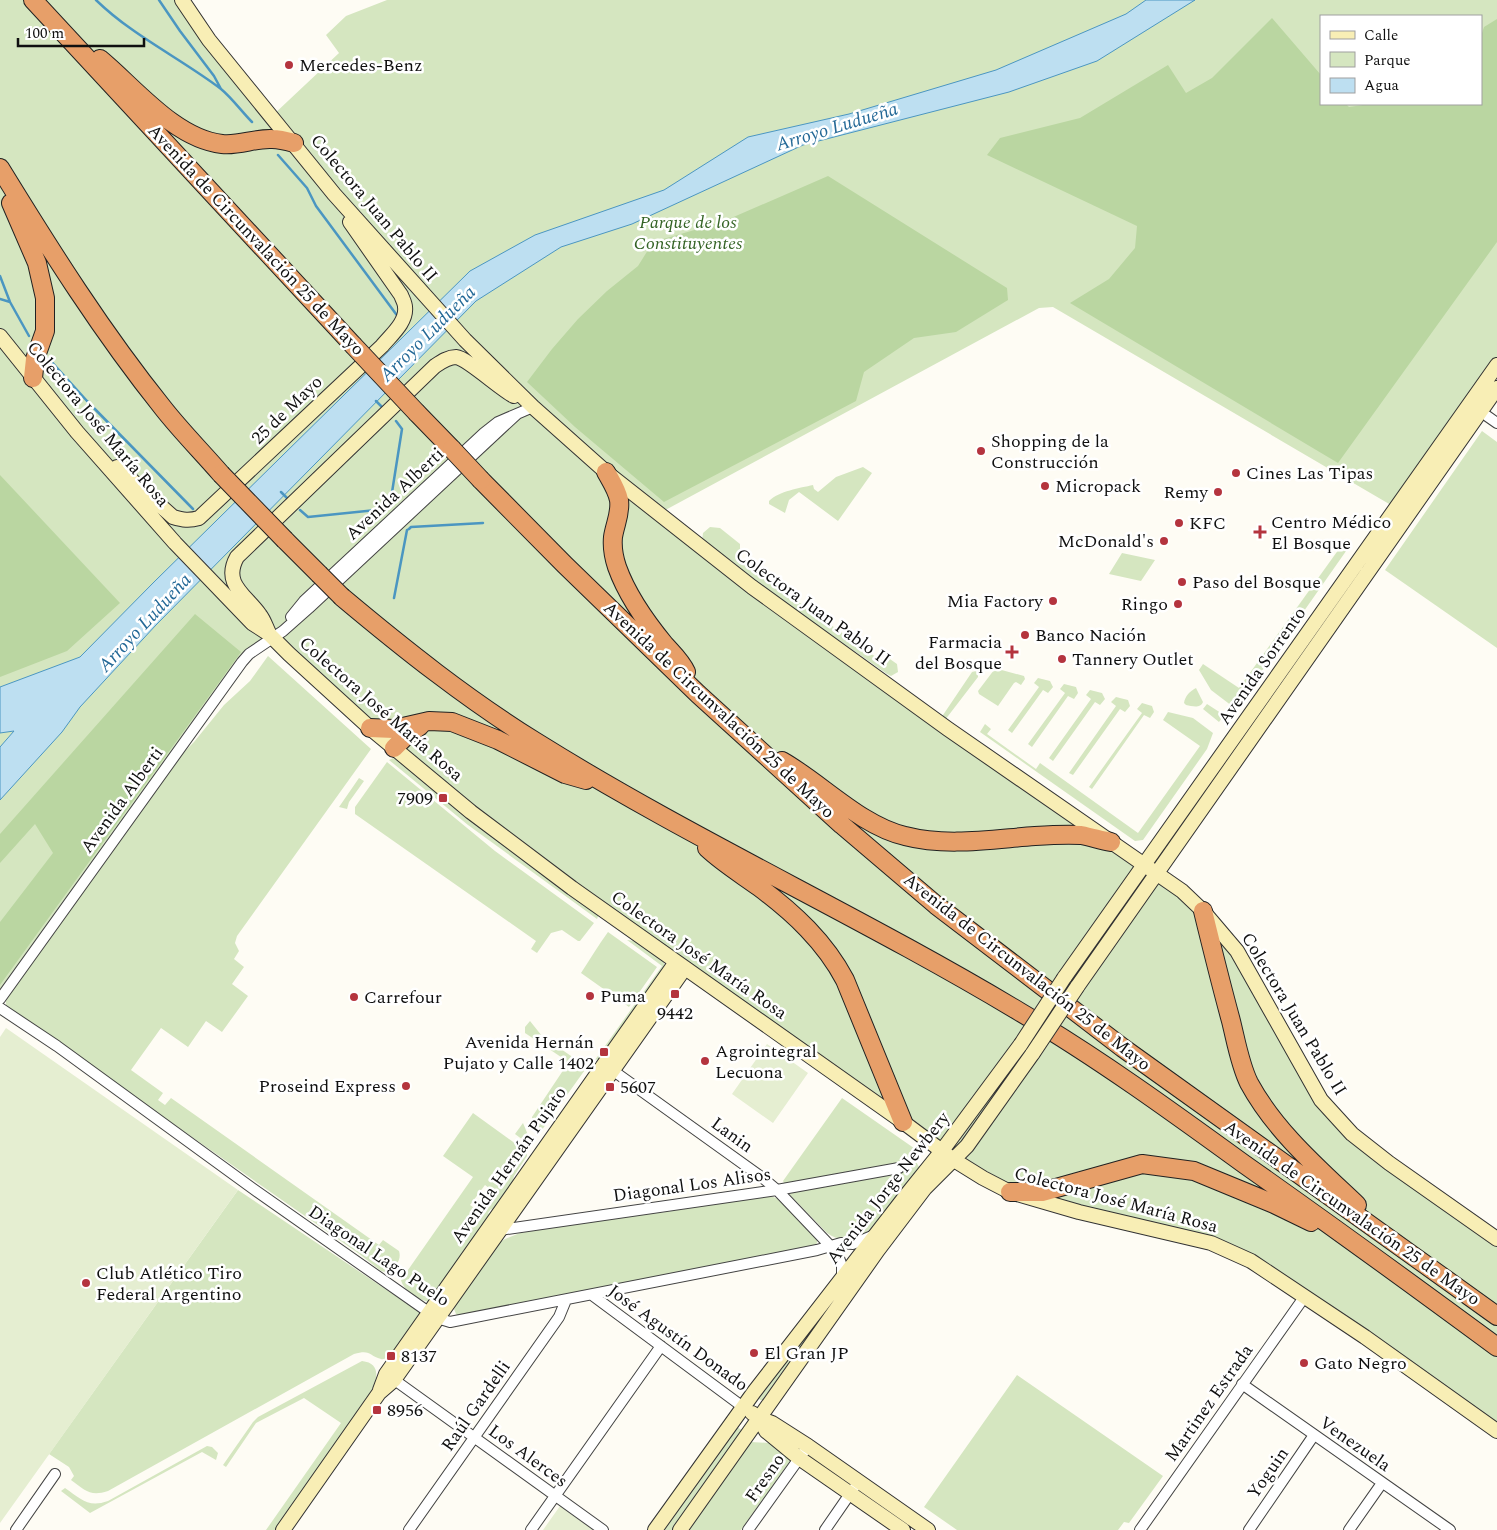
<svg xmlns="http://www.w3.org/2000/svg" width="1497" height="1530" viewBox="0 0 1497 1530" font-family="Spectral,serif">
<rect width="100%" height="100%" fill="#fefcf4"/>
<path fill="#d5e6c0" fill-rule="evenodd" d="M0 0H182L272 116 339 53 326 35 346 16 387 0H1497V365L1396 508 1053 307 1039 308 658 514 1203 911 1291 1049 1352 1134 1497 1239V1431L1251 1261 1010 1192 572 888 273 638 249 654 0 999ZM1321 16H1481V104H1321Z
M1497 374V378L1165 853 1162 851Z
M1482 431 1497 442V648L1385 570Z
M863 467 872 473 838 521 799 492 789 500 785 513 769 504V501C779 491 800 488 813 485L814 489 818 492 836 477Z
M710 527 720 528 740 544V551L737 558 880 660 887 657 897 664 898 672 891 676 887 674 704 545 702 541 703 533Z
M1344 540 1351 544 1245 695 1232 706 1211 690 1199 670 1203 664 1239 688 1339 549Z
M1122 553 1155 560 1141 581 1109 574Z
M268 656 371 749 237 936 235 943 239 951 234 959 244 967 232 984 248 996 222 1032 206 1021 188 1047 161 1028 131 1070 163 1093 158 1100 165 1105 171 1098 379 1245 383 1240 399 1251C402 1260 395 1268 388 1273L381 1271 358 1253 10 1010 6 1006V1001L16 983 178 758 194 742 224 705 250 681Z
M998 669 1024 676 1025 679 1021 685 1016 682 1014 683 998 706 979 694 978 691 994 670Z
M976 671 978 674V677L945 720 942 717 943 715 972 672Z
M1038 678 1050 681 1053 687 1048 693 1043 690 1012 733 1008 730 1039 687 1034 683Z
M1064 684 1076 687 1078 693 1074 699 1068 696 1032 747 1028 744 1065 693 1060 689Z
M1196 688 1203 702C1200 709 1192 706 1186 705L1184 703C1185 696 1190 691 1196 688Z
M1090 690 1102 693 1105 699 1100 705 1095 702 1053 761 1049 758 1091 699 1086 695Z
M1116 697 1128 700 1130 706 1125 712 1120 709 1073 775 1069 773 1116 706 1111 702Z
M1142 703 1152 706 1154 712 1150 718 1144 715 1092 789 1089 787 1142 713 1137 709Z
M1207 704 1224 715 1219 722 1203 709Z
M1168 712 1193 718 1213 733 1207 749 1143 840 1135 841 980 732 985 724 991 729 987 734 1036 769 1040 763 1138 833 1200 746 1163 720Z
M393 758 399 761 599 914 597 919 468 825 389 760Z
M387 762 495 851 594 923 580 941H578L562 930 551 933 537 953 531 949 536 941 355 814V807Z
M359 778 364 781 349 802 347 809 339 807Z
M608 932 657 967 629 1007 581 973C590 959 598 946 608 932Z
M627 940 636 941 663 960 665 966 602 1058 595 1060 662 966Z
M530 1021 542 1036 587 1067 539 1134 532 1127V1117L566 1066 561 1057 525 1033V1027Z
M842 1098 921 1153 915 1160 919 1167 872 1227C860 1239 842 1244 827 1233L790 1195 783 1181Z
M473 1113 527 1152V1156L514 1176 512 1185 494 1211 491 1209 488 1213 491 1216 433 1298 428 1302C418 1299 403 1290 401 1280L473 1177 443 1156ZM485 1185 497 1194 483 1214 470 1205Z
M523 1123 528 1135 534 1140 531 1146 515 1134Z
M238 1190 418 1311 421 1316C415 1324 392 1362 381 1359 369 1356 371 1349 354 1354L108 1491C90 1497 85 1490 71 1480L74 1476 69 1467 49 1454Z
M768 1195 781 1200 818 1238 816 1246 461 1317 456 1314 454 1309 456 1302 499 1243 505 1239 520 1233 592 1221 666 1212Z
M887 1227 765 1400H760L758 1397Z
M362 1361C380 1363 378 1377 372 1390L275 1530H266L341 1423 304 1398 256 1423 226 1467 223 1465 253 1422 258 1417Z
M1017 1375 1163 1476 1129 1523 1124 1522 1118 1530H957L924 1507Z
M736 1426 743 1431 673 1530H663Z
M751 1442 770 1443 789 1457 790 1461 741 1530H689Z
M207 1446 212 1447 218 1453 216 1460 202 1452 90 1513 61 1491 65 1488C81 1499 88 1508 108 1501Z"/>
<path fill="#bad6a1" d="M1272 18 1321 75V104H1346L1349 107 1370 104H1481V36L1484 27 1497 19V242L1338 463 1070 303 1109 279 1135 248 1137 226 987 155 1000 138 1080 118 1168 65 1186 93 1212 78Z
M828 176 1007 288 1008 300 956 332 914 338 864 372 856 401 664 502 575 427 527 382 552 349 578 319 607 291 638 266 653 242 722 222Z
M0 475 120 603 67 651 0 677Z
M195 614 241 652 0 985V922L53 853 35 824 0 863V834Z"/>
<path fill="#e5eed1" d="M6 1028 238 1190 0 1523V1037Z
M767 1044 808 1073 773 1123 732 1094Z
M560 1506 593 1530H543Z"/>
<path fill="#bddff1" stroke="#4b96c1" d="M1146 0H1195L1097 61 1009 92 803 145 632 224 561 247 476 301 156 625 80 707 62 732 0 800V747L14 731 0 733V687L80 657 154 582 470 271 535 235 664 190 748 137 849 114 996 70 1126 14Z"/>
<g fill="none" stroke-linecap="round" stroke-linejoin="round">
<path stroke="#4b96c1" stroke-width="2.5" d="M96 0C133 36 180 58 221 89 232 98 242 112 252 122
M159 0 180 31 214 76 221 89
M278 155 307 188 316 206 396 314
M0 276 10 302 29 336
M0 299 10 302
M49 359 87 401 193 509
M376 401 382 407
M281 492 287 498
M300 510 308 517 386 509 390 505 402 429 396 421
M409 529 411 527 483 523
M394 598 407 530 409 529"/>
<defs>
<path id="street" d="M1487 416 1497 423
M291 617 304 601 484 433 498 422 533 407
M0 999 242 662 249 654 283 631 309 608 517 414
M0 1008 57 1046 252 1188 437 1318 450 1322 817 1250 841 1243 853 1244 874 1235
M608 1067 764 1179 777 1190 837 1253 842 1266V1278
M498 1229 500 1230 777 1190 899 1168
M592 1295 743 1407
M389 1376 603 1530
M1242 1384 1450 1530
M16 1530 55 1474
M409 1530 559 1317 566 1300
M531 1530 661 1346
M748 1530 808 1446
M825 1530 854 1488
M1140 1530 1305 1296
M1249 1530 1314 1435
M1349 1530 1382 1483"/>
<path id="secondary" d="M182 0 209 40 334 194 465 340 533 407 606 472 752 587 948 729 1182 891 1203 911 1237 951 1321 1100 1352 1134 1389 1163 1497 1239
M0 336 77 432 175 543 252 623 269 634 289 654 370 728 471 812 572 888 903 1122 954 1160 983 1178 1010 1192 1079 1212 1211 1243 1251 1261 1365 1337 1497 1431
M117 467 173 517C183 520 189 521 199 518L382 346C391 335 407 322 405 307 405 303 402 298 401 295L350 222
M269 633C266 627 264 620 260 615 246 595 222 584 237 557L435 366C441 362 448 357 456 357 467 358 500 389 514 396
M1064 978 1497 365
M1077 987 1497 388
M380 1390 386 1374 676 962
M752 1413 759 1418 772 1423 808 1446 928 1530
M759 1418 766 1431 799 1458 903 1530
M283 1530 379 1393 394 1380 685 968
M655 1530 754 1392 908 1193 941 1152 1021 1044
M680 1530 878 1250 925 1188 967 1146 1033 1053"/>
<path id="highway" d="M33 0 353 345
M100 59C134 87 175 139 222 144 239 146 255 138 272 139 279 139 287 141 294 143
M0 168C51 251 102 332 163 408 181 431 202 452 221 474
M11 203 37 263 45 298V331L35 359 33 378
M417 413 452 449
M606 472C611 481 617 490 619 500 621 513 615 524 613 537 612 547 614 558 617 567 627 595 646 622 665 645 673 654 681 661 686 672
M481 480 565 565 698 694 842 825 936 905 1123 1048 1497 1316
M285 540 319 574
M342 597C404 649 467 699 536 742 693 840 862 917 1020 1012 1098 1058 1171 1111 1244 1164 1329 1224 1413 1285 1497 1347
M370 728 394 729 429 721 452 722 498 740 565 774 586 780
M394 748 406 736 420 726
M782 761C821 783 861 826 905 836 947 847 993 839 1035 836 1050 835 1065 834 1081 835 1091 837 1101 840 1111 842
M707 848C723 863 741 874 759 887 794 913 825 942 845 980L903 1122
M1203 911C1212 948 1221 984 1231 1021 1236 1041 1240 1065 1249 1083 1275 1131 1318 1168 1357 1205
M1010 1192H1042L1142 1164 1194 1171 1274 1204 1311 1222"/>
</defs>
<use href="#street" stroke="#434343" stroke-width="12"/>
<use href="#secondary" stroke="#323232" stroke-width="16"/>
<use href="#highway" stroke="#212121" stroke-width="20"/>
<use href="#street" stroke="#fff" stroke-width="10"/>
<use href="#secondary" stroke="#f8eeb5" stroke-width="14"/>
<use href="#highway" stroke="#e79f69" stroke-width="18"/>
<defs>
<path id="secondary-bridge" d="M1021 1044 1064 978
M1033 1053 1077 987"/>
<path id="highway-bridge" d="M353 345 417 413
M452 449 481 480
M221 474 285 540
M319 574 342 597"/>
</defs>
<use href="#secondary-bridge" stroke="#323232" stroke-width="16" stroke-linecap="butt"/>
<use href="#highway-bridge" stroke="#212121" stroke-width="20" stroke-linecap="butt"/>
<use href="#secondary-bridge" stroke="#f8eeb5" stroke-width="14"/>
<use href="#highway-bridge" stroke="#e79f69" stroke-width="18"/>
</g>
<g fill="#b4343e" stroke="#fff" stroke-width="2">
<circle cx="289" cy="65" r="5"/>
<circle cx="981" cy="451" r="5"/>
<circle cx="1236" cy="473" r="5"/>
<circle cx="1045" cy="486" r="5"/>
<circle cx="1218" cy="492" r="5"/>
<circle cx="1179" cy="523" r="5"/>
<path d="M1257.5 524.5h5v5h5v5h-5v5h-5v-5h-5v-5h5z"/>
<circle cx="1164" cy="541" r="5"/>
<circle cx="1182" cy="582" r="5"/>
<circle cx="1053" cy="601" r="5"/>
<circle cx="1178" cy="604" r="5"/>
<circle cx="1025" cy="635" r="5"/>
<path d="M1009.5 644.5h5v5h5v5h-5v5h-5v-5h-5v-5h5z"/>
<circle cx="1062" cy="659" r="5"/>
<rect x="438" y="793" width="10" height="10" rx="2.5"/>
<rect x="670" y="989" width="10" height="10" rx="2.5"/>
<circle cx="590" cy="996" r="5"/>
<circle cx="354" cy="997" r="5"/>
<rect x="599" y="1047" width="10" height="10" rx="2.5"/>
<circle cx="705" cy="1061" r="5"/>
<circle cx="406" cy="1086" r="5"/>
<rect x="605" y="1082" width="10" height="10" rx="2.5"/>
<circle cx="86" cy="1283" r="5"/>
<circle cx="754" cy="1353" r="5"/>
<rect x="386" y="1351" width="10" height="10" rx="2.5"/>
<circle cx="1304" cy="1363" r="5"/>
<rect x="372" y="1405" width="10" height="10" rx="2.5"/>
</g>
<g text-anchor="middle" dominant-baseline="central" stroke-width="5" stroke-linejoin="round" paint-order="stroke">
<g font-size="18" fill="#101010" stroke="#fff" text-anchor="start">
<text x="299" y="65">Mercedes-Benz</text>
<text x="991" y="441">Shopping de la<tspan x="991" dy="21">Construcción</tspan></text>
<text x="1246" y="473">Cines Las Tipas</text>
<text x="1055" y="486">Micropack</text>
<text x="1208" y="492" text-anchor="end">Remy</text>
<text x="1271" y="522">Centro Médico<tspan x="1271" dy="21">El Bosque</tspan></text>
<text x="1189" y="523">KFC</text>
<text x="1154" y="541" text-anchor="end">McDonald's</text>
<text x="1192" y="582">Paso del Bosque</text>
<text x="1043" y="601" text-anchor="end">Mia Factory</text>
<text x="1168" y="604" text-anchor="end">Ringo</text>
<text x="1035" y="635">Banco Nación</text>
<text x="1002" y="642" text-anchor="end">Farmacia<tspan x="1002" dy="21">del Bosque</tspan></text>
<text x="1072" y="659">Tannery Outlet</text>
<text x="433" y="798" text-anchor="end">7909</text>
<text x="600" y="996">Puma</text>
<text x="364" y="997">Carrefour</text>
<text x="675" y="1013" text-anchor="middle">9442</text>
<text x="594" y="1042" text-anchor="end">Avenida Hernán<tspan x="594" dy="21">Pujato y Calle 1402</tspan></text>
<text x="715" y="1051">Agrointegral<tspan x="715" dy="21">Lecuona</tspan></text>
<text x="396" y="1086" text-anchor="end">Proseind Express</text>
<text x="620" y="1087">5607</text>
<text x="96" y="1273">Club Atlético Tiro<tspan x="96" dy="21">Federal Argentino</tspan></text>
<text x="764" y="1353">El Gran JP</text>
<text x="401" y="1356">8137</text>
<text x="1314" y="1363">Gato Negro</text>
<text x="387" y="1410">8956</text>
</g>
<g font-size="18" fill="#101010" stroke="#fff">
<text transform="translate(374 208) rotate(50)">Colectora Juan Pablo II</text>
<text transform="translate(256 240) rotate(47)">Avenida de Circunvalación 25 de Mayo</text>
<text transform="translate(287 410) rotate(-44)">25 de Mayo</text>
<text transform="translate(98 424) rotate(50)">Colectora José María Rosa</text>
<text transform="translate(395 494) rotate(-43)">Avenida Alberti</text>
<text transform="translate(813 607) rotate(36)">Colectora Juan Pablo II</text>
<text transform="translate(1262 666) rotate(-55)">Avenida Sorrento</text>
<text transform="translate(381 709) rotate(41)">Colectora José María Rosa</text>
<text transform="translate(719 710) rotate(43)">Avenida de Circunvalación 25 de Mayo</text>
<text transform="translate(122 800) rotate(-54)">Avenida Alberti</text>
<text transform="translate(699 955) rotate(35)">Colectora José María Rosa</text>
<text transform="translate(1027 972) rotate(38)">Avenida de Circunvalación 25 de Mayo</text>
<text transform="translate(1294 1014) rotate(59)">Colectora Juan Pablo II</text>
<text transform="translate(732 1135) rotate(36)">Lanin</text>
<text transform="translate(509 1165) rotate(-55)">Avenida Hernán Pujato</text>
<text transform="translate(692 1185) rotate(-8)">Diagonal Los Alisos</text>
<text transform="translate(888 1188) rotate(-52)">Avenida Jorge Newbery</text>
<text transform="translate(1116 1200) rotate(15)">Colectora José María Rosa</text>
<text transform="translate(1352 1213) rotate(35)">Avenida de Circunvalación 25 de Mayo</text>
<text transform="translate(379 1256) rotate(34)">Diagonal Lago Puelo</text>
<text transform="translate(678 1338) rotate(36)">José Agustín Donado</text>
<text transform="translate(1209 1403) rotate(-55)">Martinez Estrada</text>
<text transform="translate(476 1406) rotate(-55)">Raúl Gardelli</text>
<text transform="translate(1355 1444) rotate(35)">Venezuela</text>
<text transform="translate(528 1456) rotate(36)">Los Alerces</text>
<text transform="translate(1268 1473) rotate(-55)">Yoguin</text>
<text transform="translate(765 1478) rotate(-55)">Fresno</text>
</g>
<g font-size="18" font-style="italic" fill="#346325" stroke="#fff">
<text x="688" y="222">Parque de los<tspan x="688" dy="21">Constituyentes</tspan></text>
</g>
<g font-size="19" font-style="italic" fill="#246997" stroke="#fff">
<text transform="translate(837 127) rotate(-17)">Arroyo Ludueña</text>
<text transform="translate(428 334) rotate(-45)">Arroyo Ludueña</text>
<text transform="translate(145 623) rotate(-47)">Arroyo Ludueña</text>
</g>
</g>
<rect x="1320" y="15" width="162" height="90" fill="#ffffff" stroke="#9f9f9f"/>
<rect x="1330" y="31" width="25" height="8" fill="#f8eeb5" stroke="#9f9f9f"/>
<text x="1364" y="40" font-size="15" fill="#101010">Calle</text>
<rect x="1330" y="52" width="25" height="15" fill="#d5e6c0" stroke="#9f9f9f"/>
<text x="1364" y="65" font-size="15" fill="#101010">Parque</text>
<rect x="1330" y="78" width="25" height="15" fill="#bddff1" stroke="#9f9f9f"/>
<text x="1364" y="90" font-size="15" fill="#101010">Agua</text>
<path d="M18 38v8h126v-8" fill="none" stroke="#101010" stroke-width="2.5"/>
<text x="25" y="38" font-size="15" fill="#101010" stroke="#ffffff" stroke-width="4" paint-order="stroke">100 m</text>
</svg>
